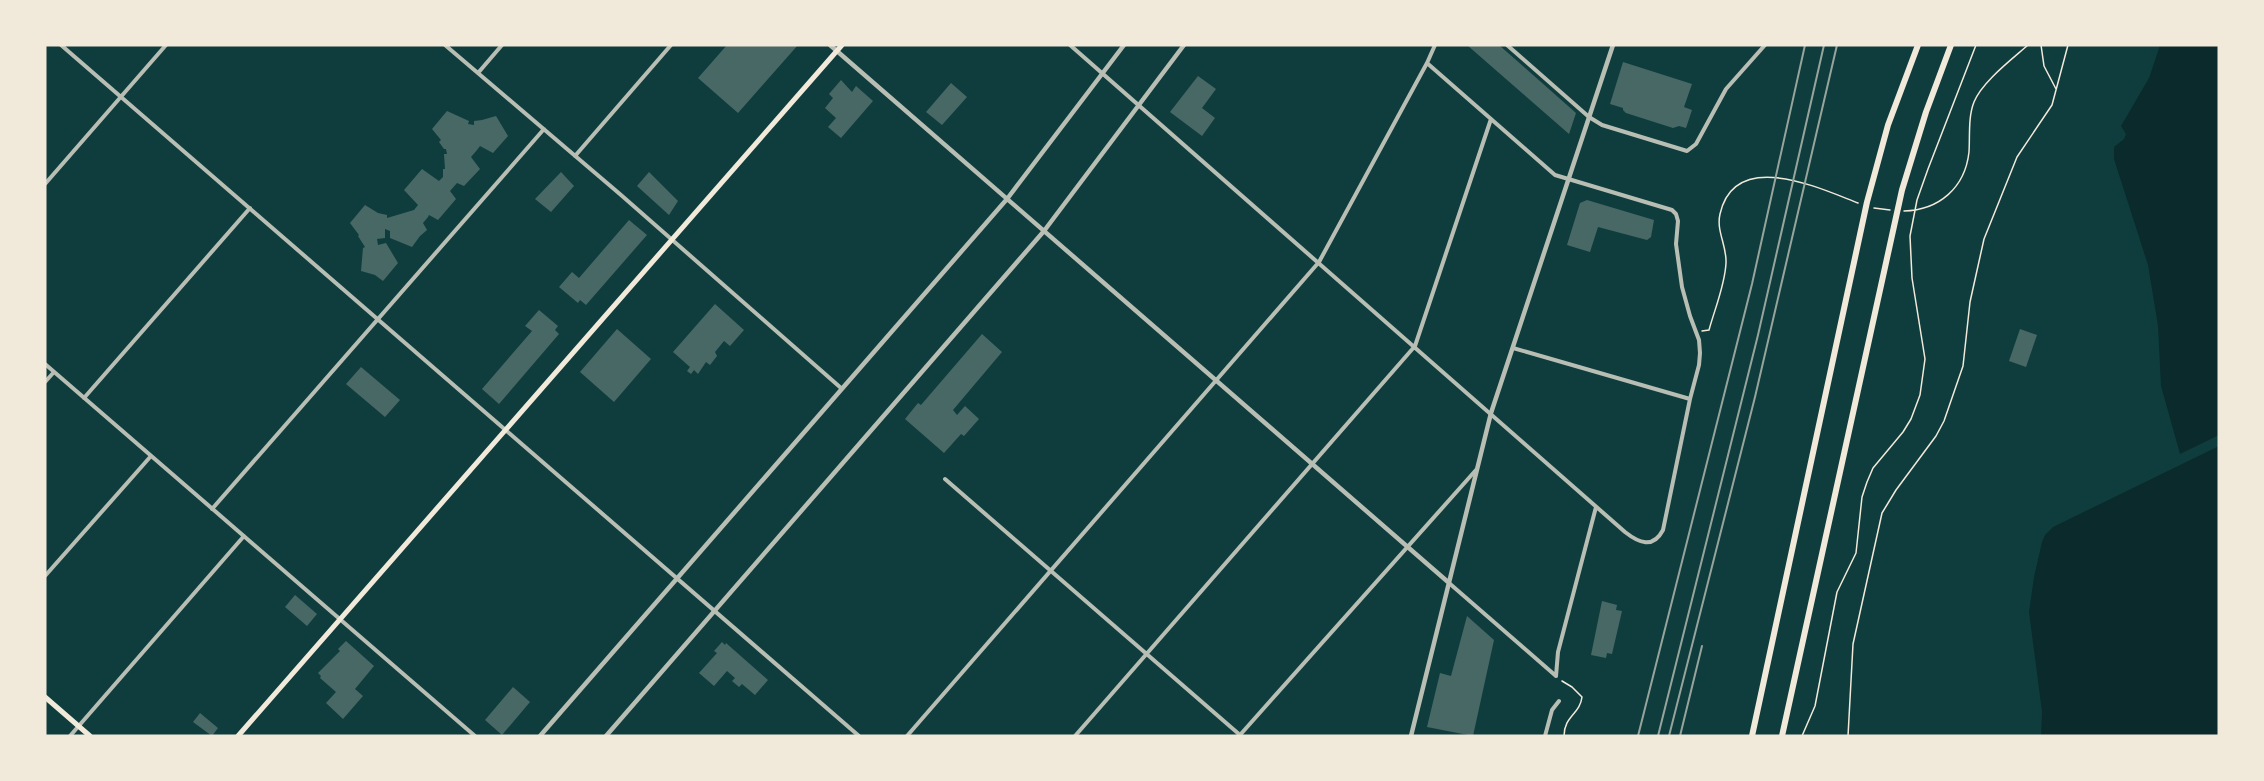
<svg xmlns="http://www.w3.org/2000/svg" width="2264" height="781" viewBox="0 0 2264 781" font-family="Georgia,serif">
<rect width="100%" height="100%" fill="#0f3d3e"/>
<path fill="#0a2a2b" d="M2160 45H2219V435L2180 454 2161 386 2158 326 2148 265 2114 159V147L2124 139 2126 134 2121 126 2149 78Z
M2219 446V736H2041L2042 712 2029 612 2034 577 2042 542 2045 535 2053 527Z"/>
<path fill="#486865" d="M727 45H798L738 113 698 78Z
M1467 45H1499L1576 113 1569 134Z
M1623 62 1692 84 1684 107 1692 110 1686 128 1679 126 1673 128 1626 113 1623 110V108L1610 104Z
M1198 76 1216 89 1202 108 1215 118 1202 136 1170 112Z
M841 80 852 92 856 86 873 101 841 138 828 127 836 118 825 108 833 98 829 94Z
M951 83 967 97 942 125 926 112Z
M447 111 469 121 468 124 474 125V121L482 120 496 116 508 136 493 153 480 146 477 150 471 157 480 169 464 186 457 183 450 191 456 199 438 220 429 215 428 217 423 223 427 230 420 236 412 247 390 238V231L385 229V238L377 239 378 245 386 243 398 263 383 281 375 275 361 271 363 248 365 247 358 236 359 235 350 223 365 205 378 213 387 215V218L414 210 418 205 404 190 422 169 439 181 443 177V169H445L444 154H447L446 149H444L439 142 441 140 432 129Z
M561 172 574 186 551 212 535 199Z
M649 172 678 201 669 215 637 186Z
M1587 200 1654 220 1651 237 1647 240 1598 227 1590 252 1567 245 1580 203Z
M629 220 647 235 586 305 580 300 578 303 559 287 572 272 579 278Z
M715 304 744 330 730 346 724 341 715 352 717 356 710 365 706 362 698 374 694 370 691 374 687 371 690 367 673 352Z
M539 310 558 326 555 330 559 334 499 404 482 389 532 331 525 326Z
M617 329 651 359 614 402 580 372Z
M2020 329 2037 335 2026 367 2009 361Z
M982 334 1002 352 953 410 957 415 965 406 979 419 964 436 961 434 944 453 905 419 918 403 921 405Z
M361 367 400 400 385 417 346 384Z
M295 595 317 614 307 626 285 607Z
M1602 601 1617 605 1616 610 1622 611 1612 654 1607 653 1606 658 1591 655Z
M1467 616 1494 640 1473 736 1427 727 1440 673 1451 676Z
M346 641 374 666 355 689 363 696 343 719 326 703 336 692 320 678 321 676 318 673 340 651 338 649Z
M722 642 725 645 726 643 768 680 755 695 742 684 739 687 732 681 735 678 727 671 714 686 699 673 717 653 714 651Z
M513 687 530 702 502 735 485 720Z
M200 713 218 728 212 736 193 722Z"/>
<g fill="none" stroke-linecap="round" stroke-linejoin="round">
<path stroke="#f1e9da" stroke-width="1.5" d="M2041 45 2044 66 2056 89
M1874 208 1890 210
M1904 211C1939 210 1965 188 1969 152 1970 136 1968 117 1974 102 1982 82 2011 60 2028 45
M1702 331 1709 330C1715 308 1725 285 1726 263 1727 246 1716 231 1720 214 1735 148 1819 188 1858 203
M1562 681 1572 687 1582 697C1580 714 1564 716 1564 736
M1802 736 1815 706 1837 592 1856 553 1862 497 1867 482 1873 468 1903 432 1911 419 1920 395 1925 359 1912 278 1910 236 1917 200 1928 169 1976 45
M1848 736 1853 644 1882 513 1896 490 1936 436 1944 421 1963 366 1970 302 1984 239 2017 157 2052 105 2068 45"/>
<path stroke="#b8beb3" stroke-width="4" d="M61 45 859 736
M445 45 621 195 841 388
M1070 45 1625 532C1639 543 1653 549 1663 530L1690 399 1699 365 1700 353 1699 340 1690 316 1682 287 1676 244 1678 221 1676 214 1672 210 1555 175 1427 63
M1507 45 1589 117 1602 125 1687 151 1696 144 1726 89 1765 45
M478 73 502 45
M575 156 671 45
M45 184 166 45
M1513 348 1690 399
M45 364 475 736
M45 382 54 372
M84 398 250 208
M945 479 1240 735
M212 509 544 129
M45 576 151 456
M1449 583 1556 676
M1556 676 1558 652 1596 507
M1240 735 1476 470
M70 736 244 536
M907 736 1319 262 1427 63 1435 45
M1075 736 1415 346 1491 119
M1545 736 1552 710 1559 701"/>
<path stroke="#b8beb3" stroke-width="4.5" d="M830 45 1448 582
M540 736 1007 199 1124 45
M606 736 1044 231 1184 45
M1411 736 1491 413 1613 45"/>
<path stroke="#f1e9da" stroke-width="5" d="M45 697 90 736
M238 736 842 45"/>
<path stroke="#f1e9da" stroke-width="6" d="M1752 736 1867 202 1888 125 1918 45
M1782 736 1902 190 1926 112 1951 45"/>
<path stroke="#97a49c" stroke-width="2" d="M1638 736 1752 284 1805 45
M1658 736 1758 335 1824 45
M1669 736 1755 397 1837 45
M1680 736 1702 646"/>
</g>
<rect width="2264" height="781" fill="none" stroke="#f1e9da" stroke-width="93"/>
</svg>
